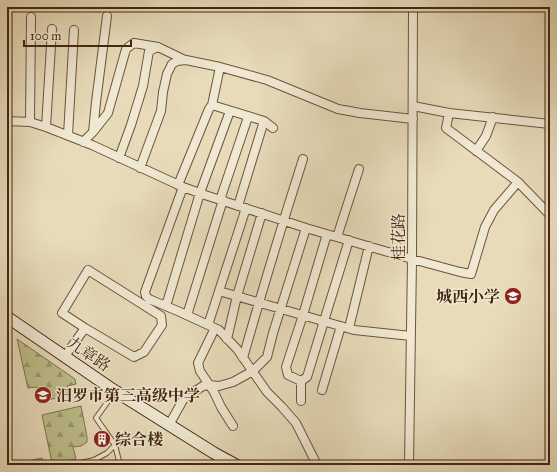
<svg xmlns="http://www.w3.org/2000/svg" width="557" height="472" viewBox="0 0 557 472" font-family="'IM FELL Great Primer','Noto Serif SC',serif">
<defs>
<pattern id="forest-firs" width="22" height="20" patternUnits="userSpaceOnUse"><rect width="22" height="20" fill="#bdbe8b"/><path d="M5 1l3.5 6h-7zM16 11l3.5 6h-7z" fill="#9b9a70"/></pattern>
</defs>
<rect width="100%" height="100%" fill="#e7dbba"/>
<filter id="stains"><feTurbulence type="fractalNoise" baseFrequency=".005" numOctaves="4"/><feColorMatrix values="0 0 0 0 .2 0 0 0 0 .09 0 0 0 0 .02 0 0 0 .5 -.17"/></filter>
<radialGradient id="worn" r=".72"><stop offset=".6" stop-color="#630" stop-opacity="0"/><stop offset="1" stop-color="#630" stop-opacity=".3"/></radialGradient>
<path fill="url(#forest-firs)" stroke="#81724e" d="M17 339 75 379 76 384 67 386 69 395 40 402 37 387 28 388Z
M81 406 87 437V442L81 446 73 447 76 459 52 463 42 415Z
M42 458 44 462 31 465H9Z"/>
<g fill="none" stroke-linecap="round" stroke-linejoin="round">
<defs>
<path id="lane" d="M109 393V400L96 418 115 445 120 465
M71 465 94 460 107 453 115 445"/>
<path id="street" d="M212 105 264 121 273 128
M413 106 449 113 550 124
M449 113 446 128 518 182 550 215
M7 121 30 122 46 127 92 145 183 187 205 195 306 228 412 259 460 272 471 274 485 227 494 210 518 182
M30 122 31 17
M46 127 52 29
M93 132 108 113 126 49 134 43 158 47
M68 135 74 30
M83 142 93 132 96 102 107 16
M476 151 486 136 493 117
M119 158 131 125 143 86 149 51 158 47 185 60
M140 168 161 111 163 92 167 74 172 64 177 61 186 60 220 67 267 80 338 109 360 113 413 119
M178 185 209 109 212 105 220 67
M183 187 145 292 146 296 149 299 180 312 219 330 237 349 267 392 282 407 296 423 315 461
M220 200 248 117
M238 206 264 121
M337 237 359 169
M219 291 354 330 411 336
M166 306 200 193 230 111
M187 315 223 200
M208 325 246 208
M215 328 198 363 200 371 214 392 221 407 233 426
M349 328 369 246
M227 339 237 296 262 213
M65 356 85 328 62 313 88 270 161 316 162 325 144 352 134 357 85 328
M243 358C262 291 282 225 303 159
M301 381 307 377 324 321 349 240
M322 390 341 326
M301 401V381L288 375 286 367 303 315 327 234
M169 425 183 400 186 397 203 386 209 385 219 386 233 382 253 371 267 357 273 333 306 228
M409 465 412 259 413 8"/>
<path id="secondary" d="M7 317 112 389 214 453 236 465"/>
</defs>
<use href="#lane" stroke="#6e533a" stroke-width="6"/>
<use href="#street" stroke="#6e533a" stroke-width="10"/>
<use href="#secondary" stroke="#452610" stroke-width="13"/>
<use href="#lane" stroke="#efe8d2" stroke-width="4"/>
<use href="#street" stroke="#efe8d2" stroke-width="8"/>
<use href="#secondary" stroke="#efe8d2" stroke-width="11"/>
</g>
<defs>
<symbol id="school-disc" viewBox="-11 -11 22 22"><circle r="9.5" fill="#8f2418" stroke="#efe8d2"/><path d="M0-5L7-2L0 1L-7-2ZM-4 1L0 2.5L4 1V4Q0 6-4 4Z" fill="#fff"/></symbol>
<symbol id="building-disc" viewBox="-11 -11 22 22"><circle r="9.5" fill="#8f2418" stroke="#efe8d2"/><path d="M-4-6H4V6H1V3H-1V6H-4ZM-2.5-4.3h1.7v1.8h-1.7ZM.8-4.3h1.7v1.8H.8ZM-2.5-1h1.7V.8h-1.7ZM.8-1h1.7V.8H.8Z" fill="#fff"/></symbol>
</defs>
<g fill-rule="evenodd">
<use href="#school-disc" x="503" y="286" width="20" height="20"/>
<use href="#school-disc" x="33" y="385" width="20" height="20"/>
<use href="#building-disc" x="92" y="429" width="20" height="20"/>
</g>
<g text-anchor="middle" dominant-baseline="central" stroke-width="3" stroke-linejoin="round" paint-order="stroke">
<g font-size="16" fill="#452610" stroke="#efe8d2">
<text transform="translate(398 237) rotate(-90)">桂花路</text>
<text transform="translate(89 354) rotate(34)">九章路</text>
</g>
<g font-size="16" font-weight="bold" fill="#452610" stroke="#efe8d2" text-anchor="start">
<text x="500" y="296" text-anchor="end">城西小学</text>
<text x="56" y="395">汨罗市第三高级中学</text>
<text x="115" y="439">综合楼</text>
</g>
</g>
<rect width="557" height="472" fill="none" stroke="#e7dbba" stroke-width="24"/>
<rect x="8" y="8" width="541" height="456" fill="none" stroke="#452610" stroke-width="2"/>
<rect x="12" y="12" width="533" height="448" fill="none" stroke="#452610"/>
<path d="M24 40v6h107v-6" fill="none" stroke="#452610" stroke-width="2"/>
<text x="30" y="40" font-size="12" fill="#452610" stroke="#efe8d2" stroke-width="3" paint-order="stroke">100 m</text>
<rect width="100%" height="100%" filter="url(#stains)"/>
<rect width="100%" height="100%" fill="url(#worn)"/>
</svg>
